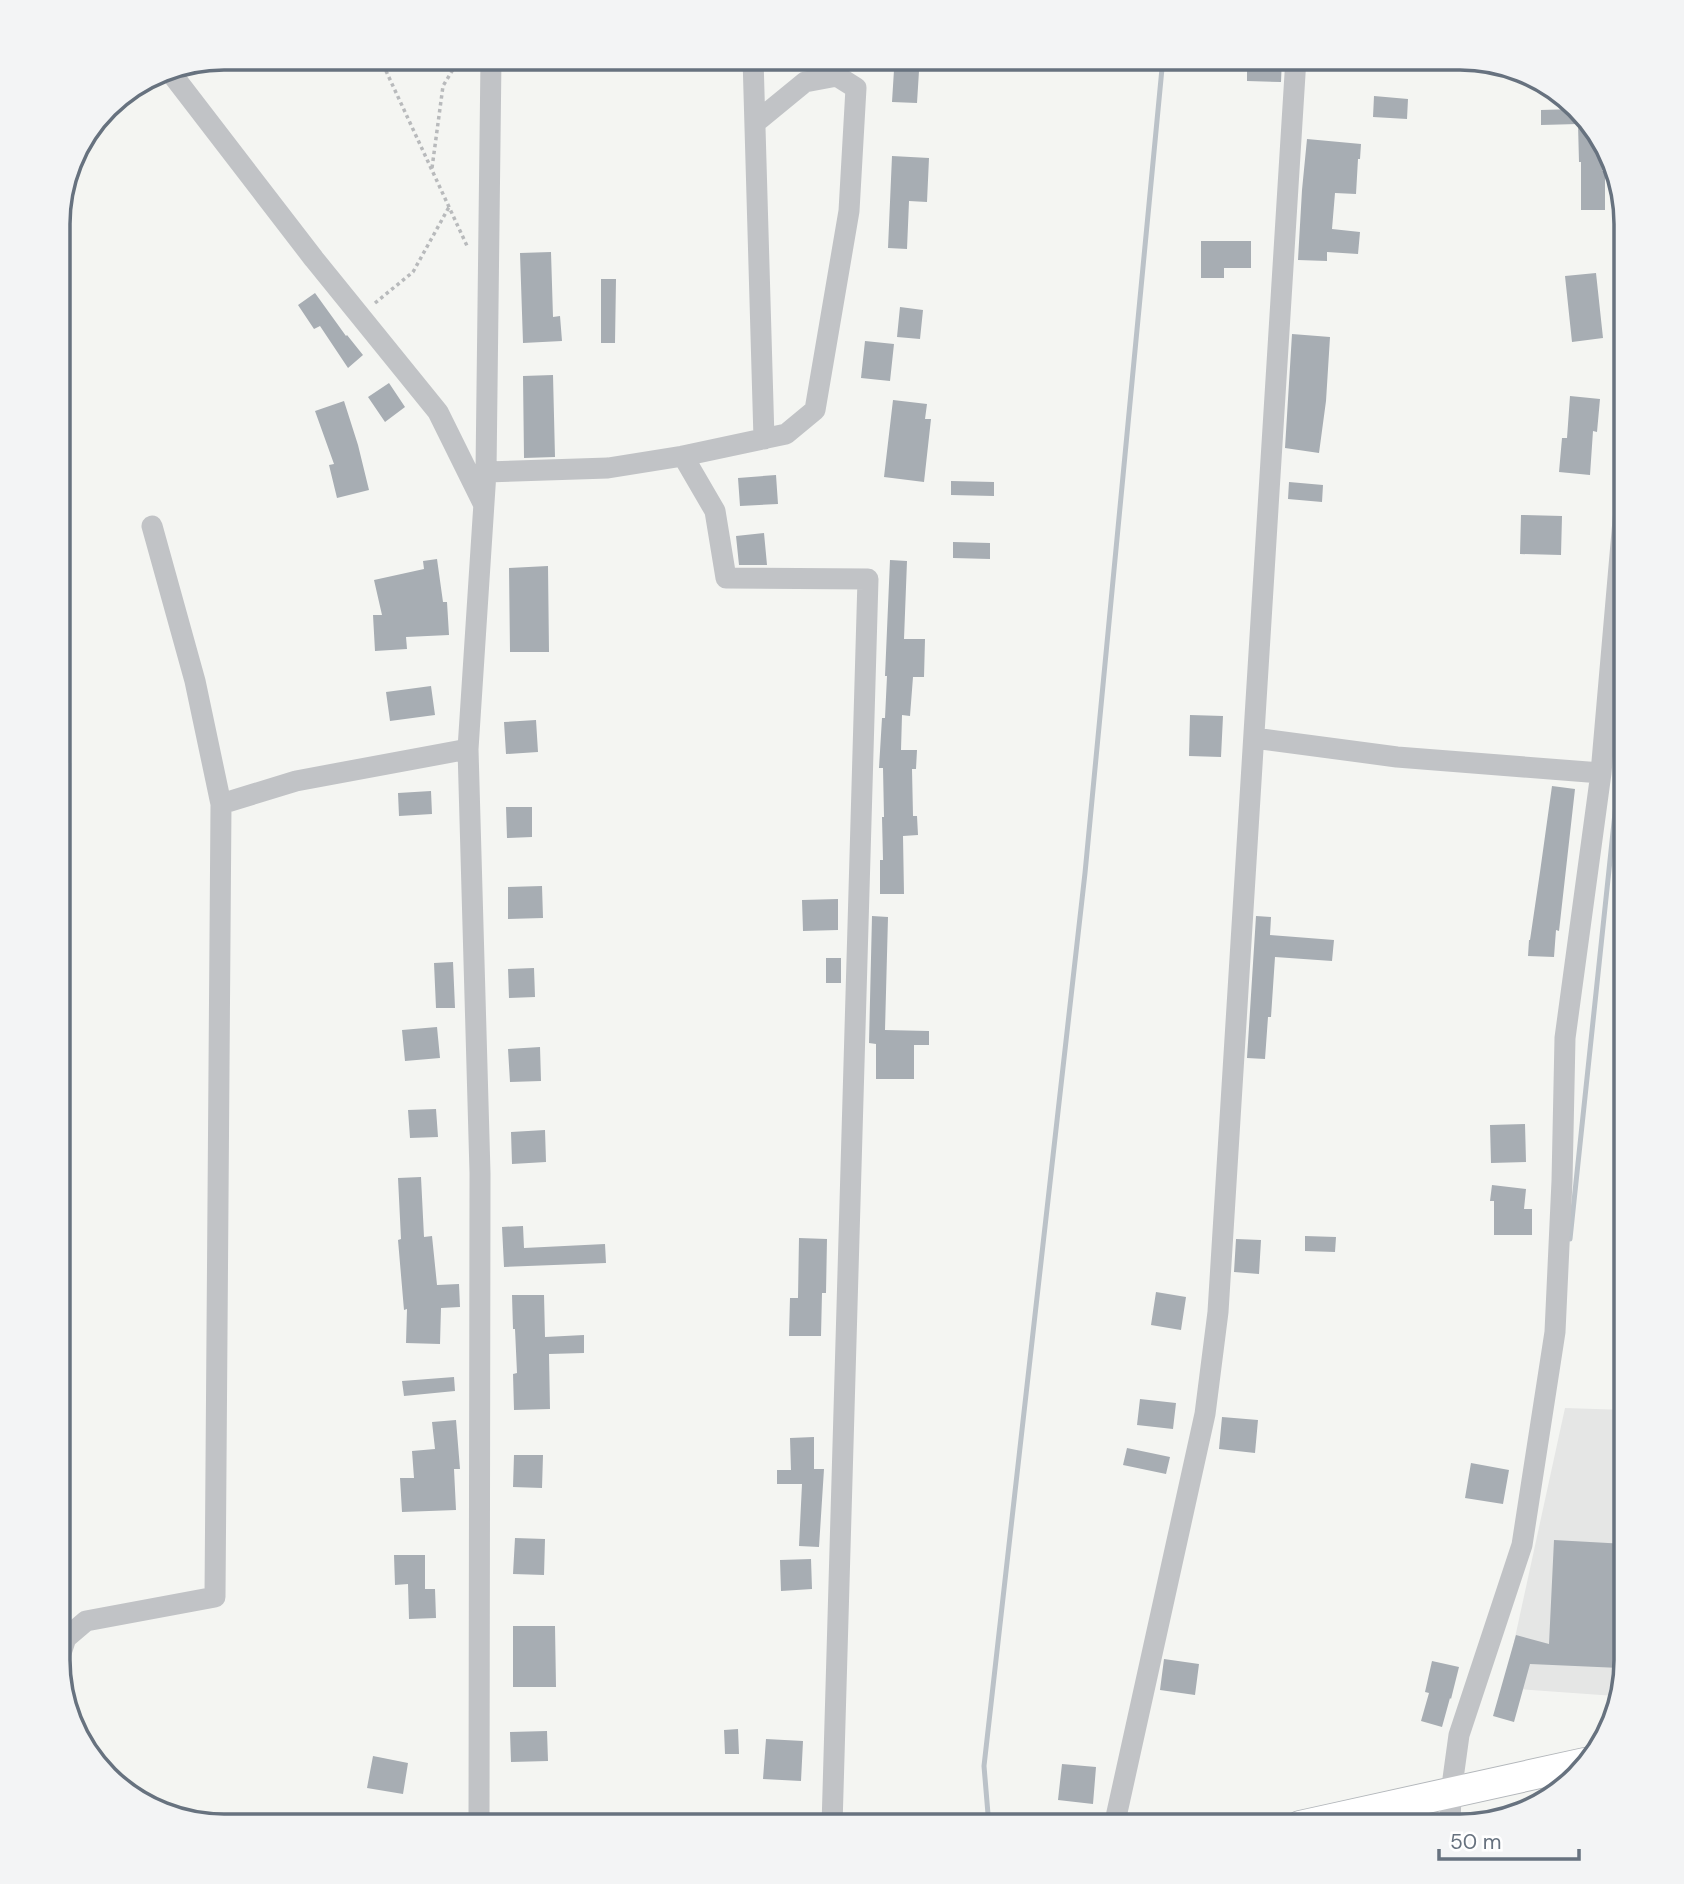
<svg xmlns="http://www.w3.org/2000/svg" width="1684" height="1884" viewBox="0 0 1684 1884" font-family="'DM Sans',sans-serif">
<rect width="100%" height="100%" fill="#f4f5f2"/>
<path fill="#e5e6e5" d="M1565 1408 1626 1410V1660L1618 1695 1615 1696 1504 1688Z"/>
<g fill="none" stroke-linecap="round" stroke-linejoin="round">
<path stroke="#bbc2c8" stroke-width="5" d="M1570 1239 1626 709
M989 1826 984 1766 1085 873 1163 58"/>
</g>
<path fill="#a7adb3" d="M1264 58H1282L1281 82 1247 81V61L1264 62Z
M894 70 919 71 917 103 892 102Z
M1374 96 1408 99 1407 119 1373 117Z
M1575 109 1592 123 1601 140 1602 171H1605V210H1581V162H1579L1578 124 1541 125V110Z
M1307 139 1361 144 1360 159H1358L1356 194 1335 193 1332 229 1360 232 1358 254 1327 252V261L1298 260 1302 190Z
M892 156 929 158 927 202 909 201 907 249 888 248Z
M1201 241H1251V268H1224V278H1201Z
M551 252 553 317 560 316 562 341 523 343 520 253Z
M1596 273 1603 338 1572 342 1565 276Z
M601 279H616L615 343H601Z
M315 293 346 336 347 335 363 355 348 368 320 326 314 329 298 305Z
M900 307 923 310 920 339 897 337Z
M1292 334 1330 337 1326 401 1319 453 1285 448Z
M865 341 894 344 890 381 861 378Z
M553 375 555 457 524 458 523 376Z
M389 383 405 407 385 422 368 397Z
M1570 396 1600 399 1597 432 1593 431 1590 475 1559 472 1562 438H1567Z
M893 400 927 404 925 419H931L924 482 884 477Z
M344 401 358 445 369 490 337 498 329 465 334 464 315 411Z
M776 475 778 504 740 506 738 478Z
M951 481 994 482V496L951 495Z
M1289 482 1323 485 1322 502 1288 499Z
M1521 515 1562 516 1561 555 1520 554Z
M764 533 767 565H739L736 536Z
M953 542 990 543V559L953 558Z
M437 559 443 602H447L449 635 406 637 407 649 375 651 373 615H382L374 580 424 569 423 561Z
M890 560 907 561 904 639H925L924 677H913L910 716 902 715 901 750H917L916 769H912L913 816H917L918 835 903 836 904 894H880V860H883L882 817H884L883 768H879L882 718H885L887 676H885Z
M548 566 549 652H510L509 568Z
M431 686 435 715 390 721 386 692Z
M1190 715 1223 716 1221 757 1189 756Z
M536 720 538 752 506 754 504 722Z
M1552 786 1575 789 1559 931 1556 930 1554 957 1528 956 1529 940H1530L1540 872Z
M431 791 432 814 399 816 398 793Z
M506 807H532V837L507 838Z
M542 886 543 918 508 919V887Z
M838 899V930L803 931 802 900Z
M872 916 888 917 885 1030 929 1031V1045H914V1079H876V1044L869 1043Z
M1256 916 1271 917 1270 935 1334 940 1332 961 1275 957 1271 1017H1268L1265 1059 1247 1058Z
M826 958H841V983H826Z
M453 962 455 1008H436L434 963Z
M534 968 535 997 509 998 508 969Z
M437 1027 440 1058 405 1061 402 1030Z
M540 1047 541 1081 510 1082 508 1049Z
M436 1109 438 1137 410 1138 408 1110Z
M1525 1124 1526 1162 1491 1163 1490 1125Z
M545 1130 546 1162 512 1164 511 1132Z
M421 1177 424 1237 432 1236 437 1285 459 1284 460 1307 441 1308 440 1344 406 1343 407 1309 404 1310 398 1240 401 1239 398 1178Z
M1492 1185 1526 1189 1524 1209H1532V1235H1494V1201H1490Z
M523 1226 524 1248 605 1244 606 1263 504 1267 502 1227Z
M1305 1236 1336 1237 1335 1252 1305 1251Z
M799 1238 827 1239 826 1293H822L821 1336H789L790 1298H798Z
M1236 1239 1261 1240 1259 1274 1234 1272Z
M1156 1292 1186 1297 1181 1330 1151 1325Z
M512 1295H544L545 1337 584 1335V1353L549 1354 550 1409 514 1410 513 1374 517 1373 515 1329H513Z
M454 1377 455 1391 404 1396 402 1381Z
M1140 1399 1176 1403 1173 1429 1137 1425Z
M1222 1417 1258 1420 1255 1453 1219 1449Z
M456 1420 460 1469H454L456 1510 402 1512 400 1478H414L412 1451 435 1449 432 1422Z
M814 1437V1469H824L819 1547 799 1546 802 1484H777V1470H791L790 1438Z
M1127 1448 1170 1457 1166 1474 1123 1465Z
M514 1455H543L542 1488 513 1487Z
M1471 1463 1509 1470 1503 1504 1465 1498Z
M515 1538 545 1539 544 1575 513 1574Z
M1554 1540 1626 1544 1620 1668 1530 1664 1514 1722 1493 1716 1516 1635 1549 1644Z
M394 1555H425V1589H435L436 1618 409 1619 408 1584 395 1585Z
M811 1559 812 1589 781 1591 780 1560Z
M513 1626H555L556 1687H513Z
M1164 1659 1199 1664 1195 1695 1160 1690Z
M1432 1661 1459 1667 1451 1699 1450 1698 1442 1727 1421 1721 1429 1693 1425 1692Z
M738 1729 739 1754H725L724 1730Z
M547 1731 548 1761 511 1762 510 1732Z
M766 1739 803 1741 801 1781 763 1779Z
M373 1756 408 1763 403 1794 367 1788Z
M1062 1764 1096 1767 1093 1804 1058 1800Z"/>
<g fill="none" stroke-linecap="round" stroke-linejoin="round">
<defs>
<path id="secondary" d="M1300 1826 1585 1763"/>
</defs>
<use href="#secondary" stroke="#b3b7bb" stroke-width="32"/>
<path stroke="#b8babc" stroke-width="3.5" stroke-dasharray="3.5 3.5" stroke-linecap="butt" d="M380 58 468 248
M432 168 443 86 460 58
M375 303 413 272 449 207"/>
<path stroke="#c1c3c6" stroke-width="21" d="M753 58 764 439
M168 69 314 259 438 412 483 503
M683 456 715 511 726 578 868 579 832 1826
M486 472 608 468 683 456 786 434 815 410 849 211 856 88 837 76 805 82 755 123
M1254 738 1397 757 1601 773
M221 804 296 781 468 749
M58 1662 66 1638 86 1621 215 1597 221 804 195 681 152 526
M479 1826 480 1173 468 749 486 472 491 58
M1114 1826 1205 1414 1218 1312 1296 58
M1450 1826 1451 1793 1459 1735 1522 1545 1555 1332 1562 1181 1565 1038 1601 773 1626 486"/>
<use href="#secondary" stroke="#fff" stroke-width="30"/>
</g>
<path d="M0 0H1684V1884H0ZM224 70H1460A154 154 0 0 1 1614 224V1660A154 154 0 0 1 1460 1814H224A154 154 0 0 1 70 1660V224A154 154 0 0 1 224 70Z" fill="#f3f4f5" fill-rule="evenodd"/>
<path fill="none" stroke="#67727f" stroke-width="3.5" d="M224 70H1460A154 154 0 0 1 1614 224V1660A154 154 0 0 1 1460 1814H224A154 154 0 0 1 70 1660V224A154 154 0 0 1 224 70Z"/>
<path d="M1439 1849v10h140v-10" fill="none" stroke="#67727f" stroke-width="3.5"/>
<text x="1450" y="1849" font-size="21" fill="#67727f" stroke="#ffffff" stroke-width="5" paint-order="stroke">50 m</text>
</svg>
